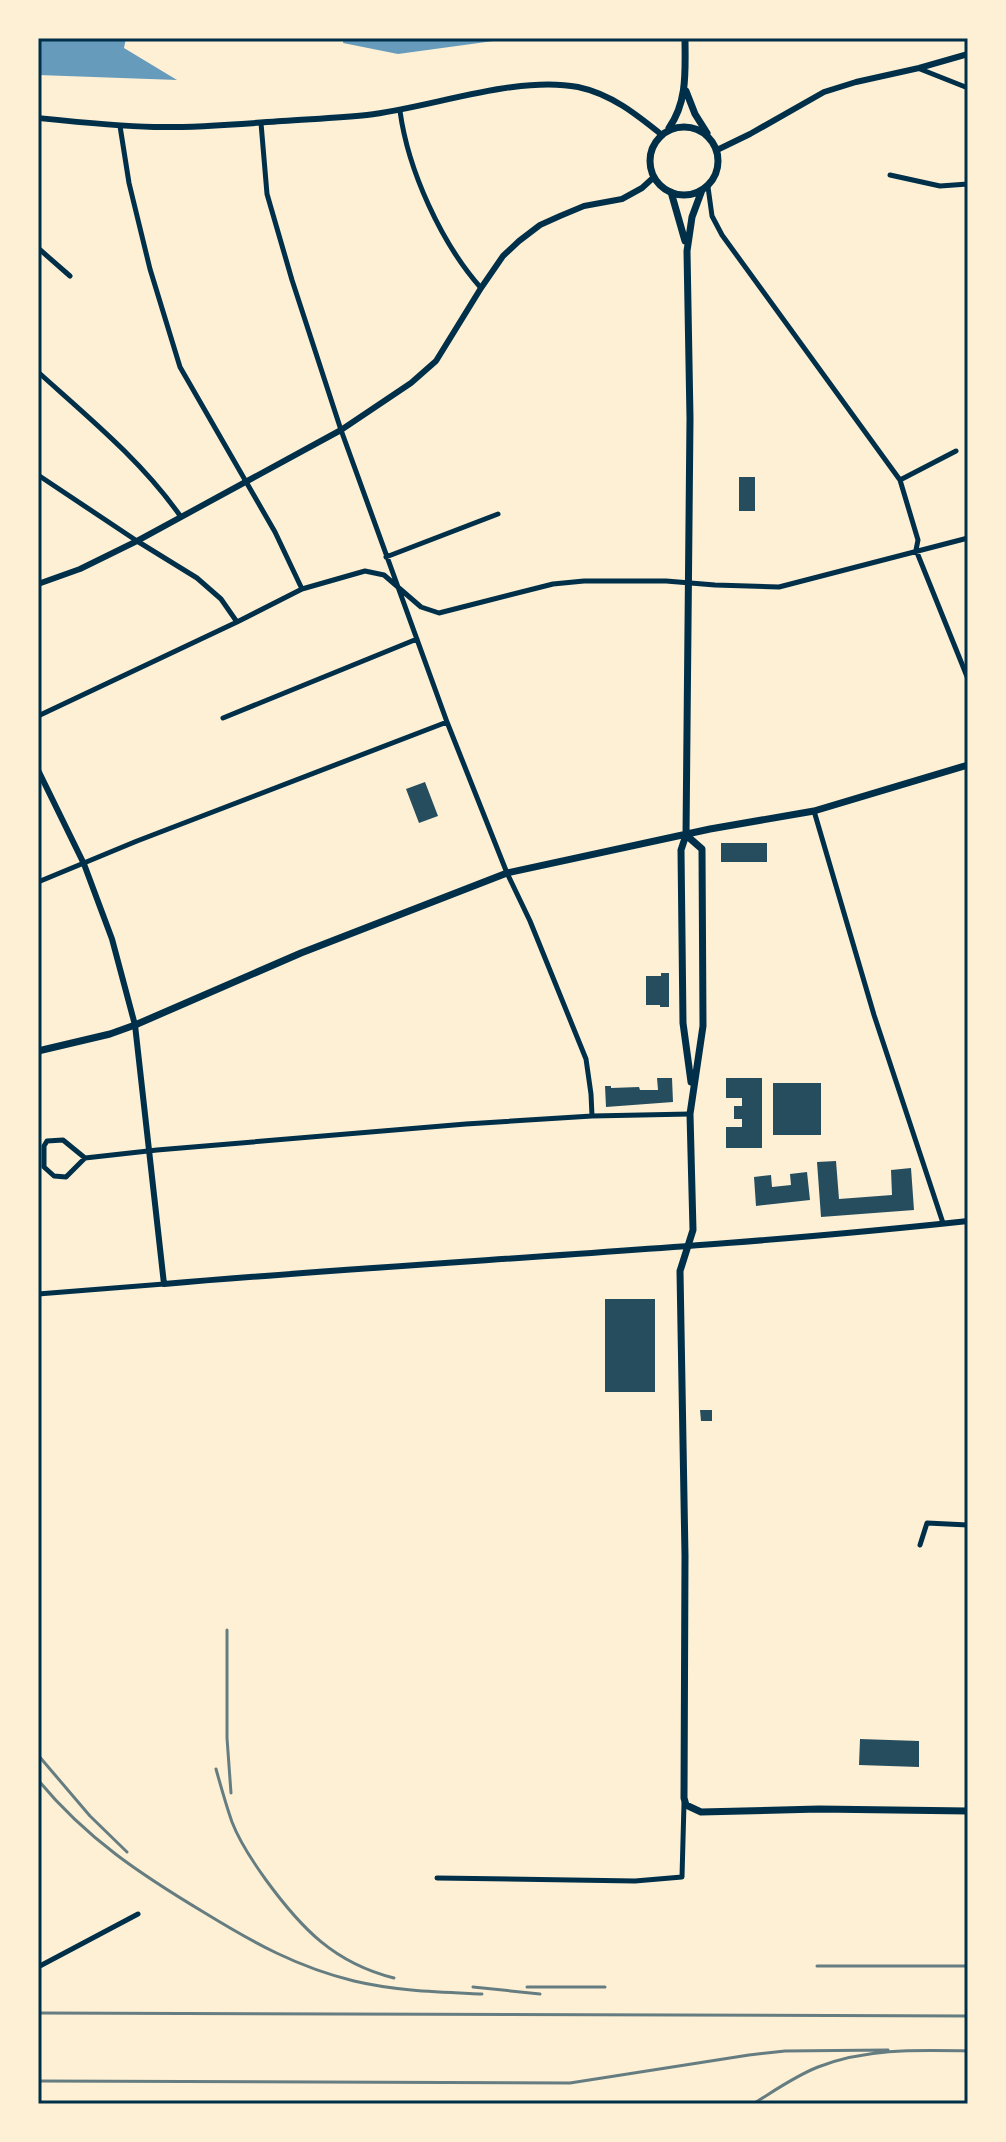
<svg xmlns="http://www.w3.org/2000/svg" width="1006" height="2142" viewBox="0 0 1006 2142" font-family="'Golos Text',sans-serif">
<rect width="100%" height="100%" fill="#fdf0d5"/>
<path fill="#669bbc" d="M38 38H126L124 48 177 80 38 75Z
M344 38H515L398 54 343 43Z"/>
<path fill="#264d5e" d="M739 477H755V511H739Z
M425 782 438 816 419 823 406 789Z
M721 843H767V862H721Z
M661 973H669V1007H660V1005H646V976H661Z
M657 1078H672L673 1102 606 1107 605 1086H611V1088L639 1087 640 1090H658Z
M726 1078H762V1148H726V1127H742V1119H734V1106H742V1098H726Z
M773 1083H821V1135H773Z
M836 1161 839 1199 892 1195 891 1170 911 1168 914 1210 821 1217 817 1162Z
M807 1172 810 1200 756 1206 754 1177 771 1175 772 1187 791 1185 790 1174Z
M605 1299H655V1392H605Z
M700 1410H712V1421H701Z
M860 1739 919 1741V1767L859 1765Z"/>
<g fill="none" stroke-linecap="round" stroke-linejoin="round">
<path stroke="#003049" stroke-width="5" d="M920 69 968 88
M400 111C408 170 441 243 481 288
M261 123 267 194 292 280 341 430 447 722 507 873 530 921 586 1059 591 1094 592 1116
M120 126 129 183 150 269 180 367 275 532 302 589
M890 175 940 186 968 184
M708 187 712 216 722 235 900 480 918 540 916 550 968 679
M38 248 70 276
M38 372C88 417 142 461 181 517
M38 475 137 541 197 578 221 599 237 622
M900 480 956 451
M386 557 498 514
M38 716 237 622 302 589 365 571 384 575 421 607 439 613 553 584 584 581H666L715 585 779 587 968 538
M223 718 417 639
M814 811 874 1015 943 1223
M38 882 137 841 447 722
M85 1158 66 1177 54 1176 44 1167V1146L47 1141 63 1140 85 1158 157 1150 466 1124 592 1116 690 1114
M38 1294 164 1284
M920 1545 927 1523 968 1525
M437 1878 635 1881 682 1877 684 1803
M38 1967 138 1914"/>
<path stroke="#003049" stroke-width="6" d="M38 118C77 122 115 126 154 127 196 128 239 124 282 121 310 119 339 118 367 115 430 108 516 75 578 87 611 94 636 114 662 135
M717 150 750 134 824 92 856 82 919 68 968 54
M38 584 80 569 137 541 341 430 411 383 436 361 481 288 503 256 519 241 540 225 560 216 584 206 622 199 642 188 654 177
M38 770 84 864 112 939 135 1025 164 1284C432 1261 701 1250 968 1221"/>
<path stroke="#003049" stroke-width="7" d="M686 91 695 114 707 133
M650 161a34 34 0 1 1 68 0a34 34 0 1 1-68 0Z
M669 128C688 101 685 70 685 38
M671 192 685 241
M686 835 702 849 703 1026 690 1114 693 1230 680 1271 685 1556 684 1798 686 1805 701 1812 819 1809 968 1811
M38 1051 110 1034 135 1025 301 953 507 873 710 829 814 811 968 765
M691 1082 683 1023 681 850 686 835 690 418 687 251 692 217 702 190"/>
<path stroke="#657d81" stroke-width="3" d="M227 1630V1738L231 1793
M38 1755 90 1816 127 1852
M216 1769C221 1787 226 1805 232 1822 240 1843 253 1862 266 1880 301 1928 334 1963 394 1978
M38 1780C87 1839 140 1874 205 1913 254 1943 297 1967 354 1981 396 1991 439 1992 482 1994
M817 1966H968
M473 1987 540 1994
M527 1987H605
M38 2013 968 2016
M38 2081 570 2083 749 2055 785 2051 888 2050
M753 2104C774 2091 795 2076 818 2067 866 2048 918 2050 968 2051"/>
</g>
<rect width="1006" height="2142" fill="none" stroke="#fdf0d5" stroke-width="80"/>
<rect x="40" y="40" width="926" height="2062" fill="none" stroke="#003049" stroke-width="3"/>
</svg>
